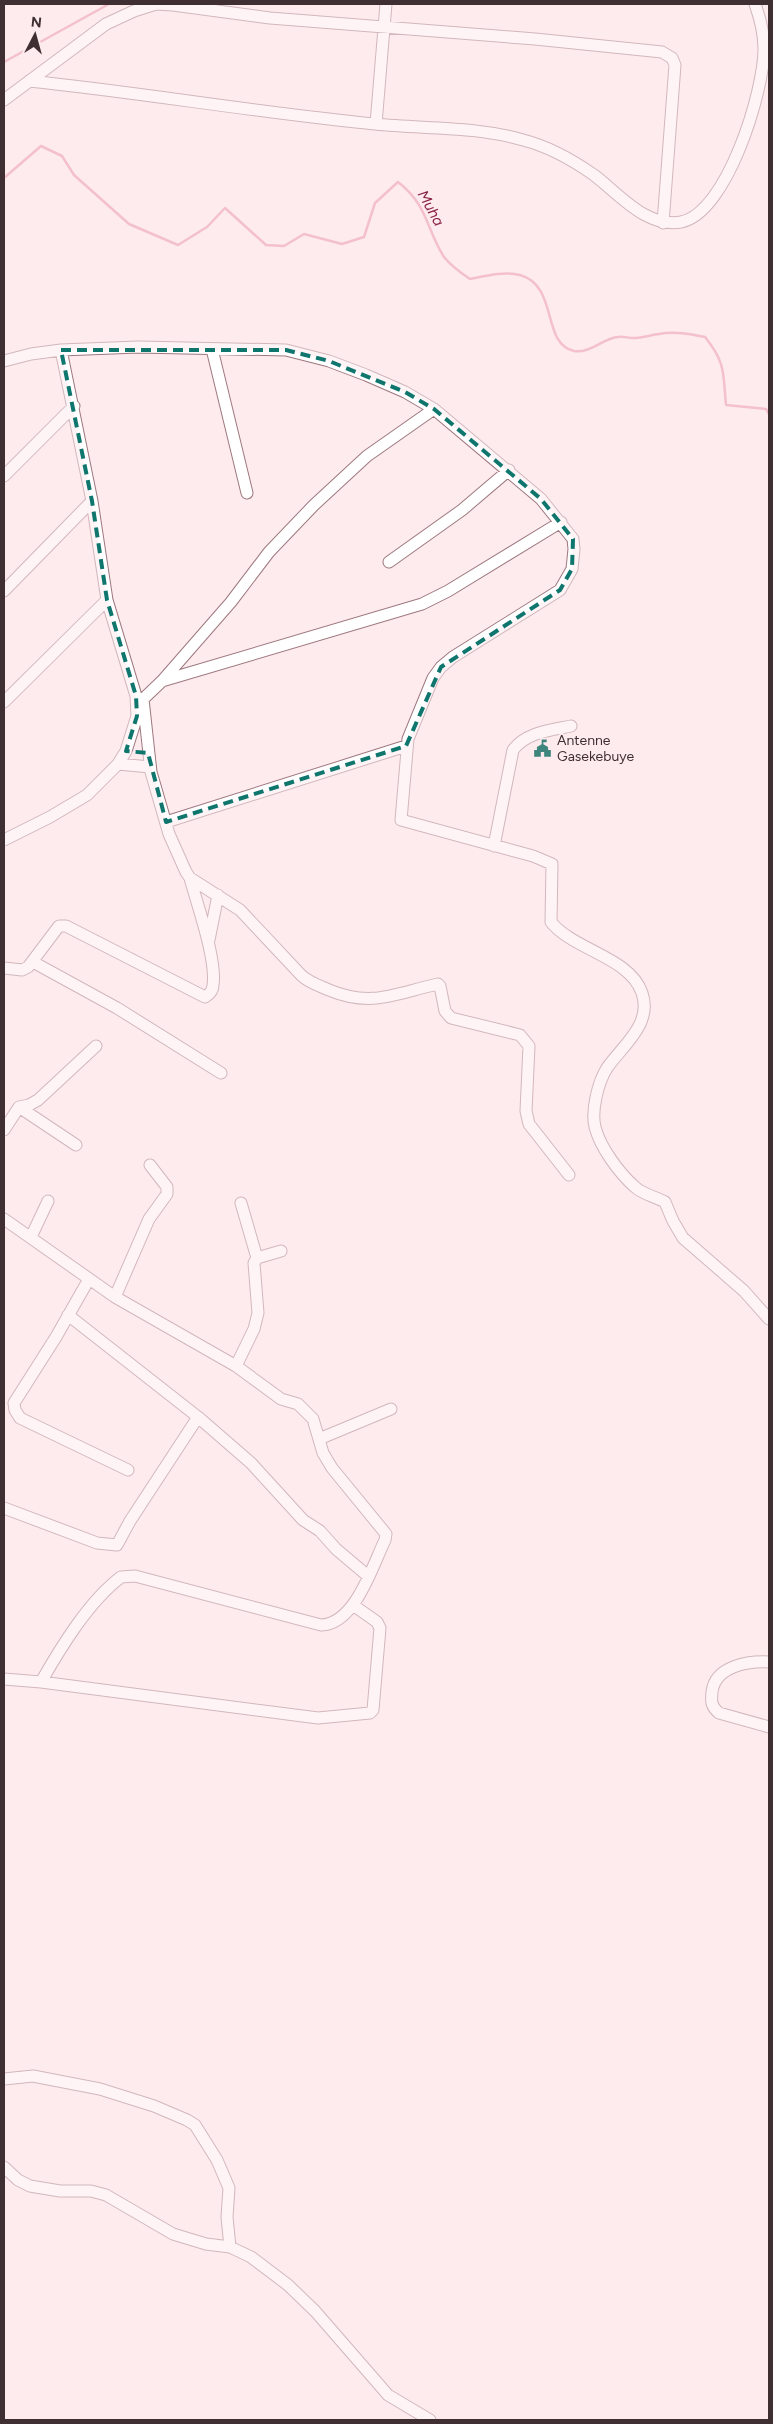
<svg xmlns="http://www.w3.org/2000/svg" width="773" height="2424" viewBox="0 0 773 2424" font-family="Figtree,sans-serif">
<rect width="100%" height="100%" fill="#fdebee"/>
<g fill="none" stroke-linecap="round" stroke-linejoin="round">
<path stroke="#e78da1" stroke-width="2.5" d="M4 62 109 4
M4 178 41 146 62 156 74 175 129 224 178 245 207 227 225 208 266 245 284 246 304 234 342 244 364 237 375 203 398 182C428 205 426 229 444 257 451 266 461 273 470 279 485 276 505 271 520 275 559 286 541 344 574 351 590 354 603 338 618 337 623 336 628 338 633 338 642 338 651 335 659 334 674 331 690 334 705 337 726 363 723 373 726 405L766 409 769 414"/>
<defs>
<path id="street" d="M29 81C145 93 260 113 375 124 425 129 475 126 523 140 547 146 574 161 594 175 619 194 646 228 681 222 727 213 764 91 764 49 764 34 760 18 755 4
M4 100 106 24 134 11 156 4 173 5 270 18 535 39 662 52 672 58 675 65 663 223
M376 124 386 4
M212 349 247 493
M4 361 31 354 61 350 138 347 286 350 329 361 366 375 405 392 434 409 541 499 573 539 574 549 572 569 560 590 453 657 441 667 433 678 408 739 401 820 533 856 552 864 551 922C573 950 630 957 642 993 653 1024 622 1046 607 1068 598 1082 591 1111 595 1127 600 1147 619 1173 635 1187 642 1194 656 1197 665 1202L673 1221 683 1238 744 1291 769 1319
M4 476 74 406
M389 562 462 510 509 470
M4 591 92 501
M162 681 422 604 448 591 561 522
M143 699 151 772 169 834 186 872 190 878 240 910 302 976C310 983 320 986 329 990 372 1008 396 993 438 984L440 986 445 1011 451 1018 520 1035 529 1046 526 1111 529 1124 569 1175
M4 702 107 600
M138 704 162 681 231 602 269 552 314 505 367 456 434 409
M118 764 150 767
M166 822 406 746
M4 840 50 817 87 795 118 764 126 751 137 716 136 696 107 600 92 501 61 350
M494 846 513 750C526 732 552 730 571 726
M209 940 218 895
M33 962 117 1008 221 1073
M4 968 22 970 28 967 59 926H66L205 997C210 994 213 991 213 985 217 960 197 904 190 878
M19 1107 76 1145
M4 1130 19 1107 29 1105 38 1100 96 1046
M4 1219 115 1297 236 1366 281 1399 298 1404 313 1419 323 1453 332 1468 386 1534 385 1540C372 1567 355 1624 321 1625L135 1576 121 1577C89 1601 61 1647 41 1682
M31 1237 48 1201
M257 1258 281 1251
M89 1279 56 1337 14 1403 15 1410 20 1418 128 1470
M115 1297 149 1219 167 1194V1187L150 1165
M68 1315 198 1417 251 1463 303 1520 320 1531 336 1549 368 1576
M236 1366 254 1329 258 1313 254 1263 257 1258 241 1203
M319 1439 391 1409
M4 1508 97 1543 117 1545 130 1521 198 1417
M769 1662C748 1661 715 1666 712 1692 711 1702 711 1706 719 1713L769 1727
M4 1679 41 1682 318 1718 370 1713 373 1710 380 1628 377 1622 353 1605
M4 2079 33 2076 100 2089 154 2106 187 2120 195 2125 217 2160 229 2188 227 2217 230 2247
M4 2167 18 2180 30 2186 60 2191H91L106 2195 173 2234 206 2244 230 2247 251 2257 288 2285 315 2311 388 2395 430 2420"/>
</defs>
<use href="#street" stroke="#9e787f" stroke-width="13"/>
<use href="#street" stroke="#fff" stroke-width="11"/>
</g>
<path d="M0 0H773V2424H0ZM61 350H286L329 361 405 392 434 409 541 499 573 539 572 569 560 590 441 667 406 746 166 822 148 753 126 751 137 716 136 696 107 600 92 501Z" fill="#fdebee" fill-opacity=".55" fill-rule="evenodd"/>
<path fill="none" stroke="#0f766e" stroke-width="4" stroke-dasharray="10 6" stroke-linejoin="round" d="M61 350H286L329 361 405 392 434 409 541 499 573 539 572 569 560 590 441 667 406 746 166 822 148 753 126 751 137 716 136 696 107 600 92 501Z"/>
<defs>
<symbol id="civic-bare" viewBox="-9 -9 18 18"><path d="M-.6-6.5H3V-4.5H.6V-3L4-1V1h2V6H-6V1h2V-1L-.6-3ZM-1.2 2.5V6h2.4V2.5Z" fill="#3e857d" stroke="#fdebee" stroke-width="2.5" paint-order="stroke"/></symbol>
</defs>
<g fill-rule="evenodd">
<use href="#civic-bare" x="530" y="736" width="25" height="25"/>
</g>
<g text-anchor="middle" dominant-baseline="central" stroke-width="4" stroke-linejoin="round" paint-order="stroke">
<g font-size="14" fill="#3f2f32" stroke="#fdebee" text-anchor="start">
<text x="557" y="740">Antenne<tspan x="557" dy="16">Gasekebuye</tspan></text>
</g>
<g font-size="15" font-style="italic" fill="#892043" stroke="#fdebee">
<text transform="translate(431 208) rotate(61)">Muha</text>
</g>
</g>
<rect width="773" height="2424" fill="none" stroke="#3f2f32" stroke-width="10"/>
<g transform="translate(35 35) rotate(6)" stroke="#fdebee" stroke-width="4" paint-order="stroke">
<path d="M0-4L9 19L0 12L-9 19Z" fill="#3f2f32"/>
<text y="-8" font-size="14" font-weight="bold" text-anchor="middle" fill="#3f2f32">N</text>
</g>
</svg>
